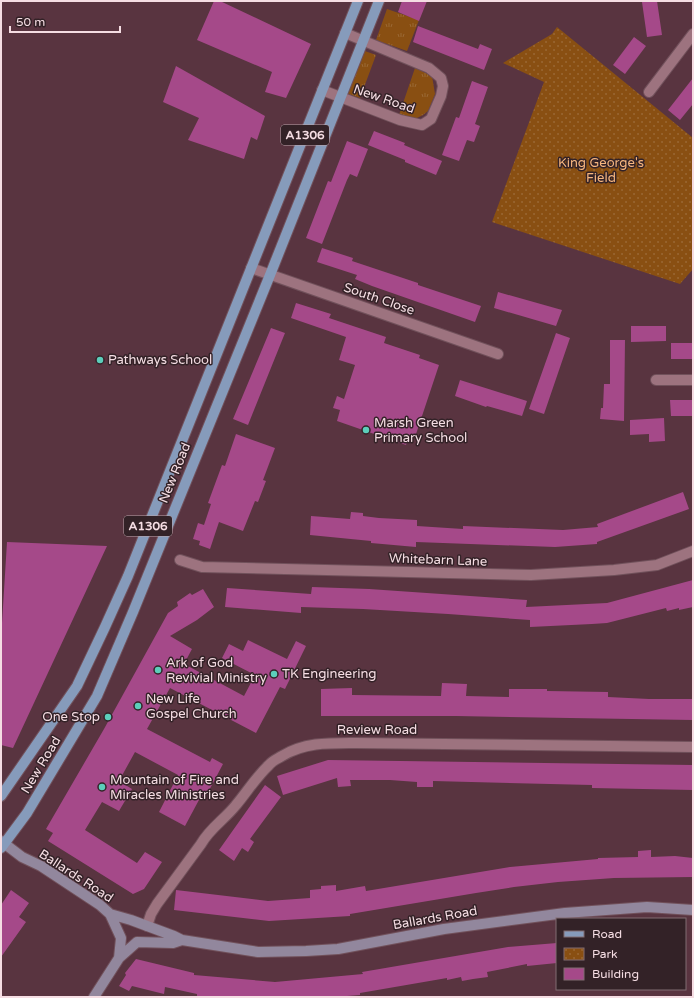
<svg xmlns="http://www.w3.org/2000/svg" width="694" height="998" viewBox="0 0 694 998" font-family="'Varela Round',sans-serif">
<defs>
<pattern id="grass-tufts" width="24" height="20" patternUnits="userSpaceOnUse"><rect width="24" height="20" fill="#894f12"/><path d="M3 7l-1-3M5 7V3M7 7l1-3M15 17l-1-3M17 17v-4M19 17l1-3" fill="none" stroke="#9a6834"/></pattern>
<pattern id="park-dots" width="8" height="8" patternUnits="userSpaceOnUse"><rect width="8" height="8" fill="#894f12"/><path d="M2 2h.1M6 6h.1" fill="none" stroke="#9a6834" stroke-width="1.8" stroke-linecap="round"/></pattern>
</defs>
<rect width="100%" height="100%" fill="#593440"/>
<path fill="url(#grass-tufts)" d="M387 9 419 20 407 51 376 40Z
M362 50 376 55 360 98 346 93Z
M415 68 432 76 435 94 428 111 423 115 415 119 399 115Z"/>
<path fill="url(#park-dots)" d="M557 27 693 138V269L680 284 492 222 544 82 503 63 552 34Z"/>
<path fill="#a54989" d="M214 1H220L311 44 286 98 265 92 272 72 197 40Z
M402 1H427L419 21 398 12Z
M657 1 662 35 647 37 642 2Z
M418 26 478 49 480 44 492 49 484 70 413 42Z
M634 37 646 46 625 74 613 65Z
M176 66 265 116 257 140 251 137 244 159 188 140 199 118 163 102Z
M693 78V104L680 120 668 110Z
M472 81 488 87 475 124 480 126 474 142 467 140 459 161 442 155 456 117 459 118Z
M374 131 405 143 404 145 442 161 436 175 405 162V160L368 145Z
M347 141 368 149 357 177 350 174 347 180 322 244 306 238 328 181 331 182Z
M322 248 353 258 352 261 418 283V285L481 306 475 322 372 286 355 279 357 275 317 262Z
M498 292 562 310 556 326 494 308Z
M296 303 331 314 329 318 386 337 384 343 420 355 419 358 439 365 415 437 409 436 406 445 337 421 340 410 333 408 337 396 344 399 355 365 339 360 346 337 291 318Z
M631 326H666V341L631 342Z
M271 328 285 333 248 425 233 419Z
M556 333 570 338 544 414 529 409Z
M610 340H625L624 421 600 419 601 408H603L604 384H610Z
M671 343H693V359H671Z
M460 380 527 401 522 416 487 406 486 407 455 396Z
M670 400H693V416H671Z
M664 418 665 441 649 442V434L630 435V420Z
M236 434 275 448 263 480 266 481 258 502 255 501 243 531 219 522 210 549 199 545 200 541 193 539 198 523 204 525 211 504 208 503 222 465 225 466Z
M683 492 689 509 597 542V544L555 547 416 542V547L371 543V541L310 535 311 516 350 519 351 512 363 513V516L379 518 417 520V526L463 529V526L563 530 598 527 597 524Z
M7 542 107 546 13 748 1 745V639Z
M693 580V607L679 610V608L667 611 666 608 607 623 592 624 530 627V620L448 614 363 609 301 607V613L225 607 227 588 311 594 312 587 369 589 527 600 526 607 607 603Z
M203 589 214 607 197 620 170 636 192 649 184 664 244 696 255 675 222 658 229 644 243 651 248 640 287 659 296 641 306 646 285 689 280 687 256 733 170 688 147 729 210 762 212 758 223 764 204 800 200 798 185 826 159 812 178 775 135 752 119 781 132 789 119 811 102 802 85 830 137 863 145 852 162 862 144 889 133 894 48 841 53 833 46 829 104 729 168 613 178 606 177 602 190 593 192 595Z
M442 683 467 684 466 696 509 697V689H547V691L608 692V697L649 699H693V720L456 716H321V689L352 688V695L441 696Z
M328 760 693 765V790L592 788V785L471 782 433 781V787H417V782L390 780H350L351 786 338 787 337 778 283 795 277 776Z
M265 785 281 797 250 839 254 842 248 852 242 848 234 861 219 850Z
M651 850V857L675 856 693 858V877L614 878 558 882 514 887 476 893 350 914V916L269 921 174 910 176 890 268 901 310 898V890L321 889V886L336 885V891L365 886 366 891 510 867 598 859V858L638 857V851Z
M11 890 29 903 19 917 26 922 1 957V905Z
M557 943V963L527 966V964L487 972 488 977 473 979 462 981 461 977 447 980V978L360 993V995L334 997H197V994L165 987 164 994 132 986 129 991 119 986 126 975 125 973 136 959 194 973V975L275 982 363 974 362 972 508 947Z"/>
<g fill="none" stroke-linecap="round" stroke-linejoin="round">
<defs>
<path id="street" d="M322 90 400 120 422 125 431 119 441 96 443 86 441 78 429 68 345 33
M649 92 693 34
M251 268 498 354
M656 380H693
M180 560 202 567 531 575 614 570 657 565 693 551
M147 926 151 914 157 904 201 844C210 828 225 819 236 805 247 792 256 777 269 765 272 761 277 759 282 756 305 742 330 743 356 743L693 747"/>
<path id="secondary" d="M1 841 22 857 41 866 100 905 110 914 131 920 174 936 182 940 258 952 306 951 338 949 444 929 565 913 647 907 693 910
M119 958 137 942 173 943 182 940
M94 997 119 958 121 938 110 914"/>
<path id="primary" d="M1 796 77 686 105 627 128 576 358 1
M1 848 27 813 97 696 133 612 270 275 379 1"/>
</defs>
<use href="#street" stroke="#71515b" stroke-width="12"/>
<use href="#secondary" stroke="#71515b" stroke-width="12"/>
<use href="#primary" stroke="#71515b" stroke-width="12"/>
<use href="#street" stroke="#9d737f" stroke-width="10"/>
<use href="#secondary" stroke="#92879d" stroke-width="10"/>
<use href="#primary" stroke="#869bbb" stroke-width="10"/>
</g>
<g fill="#5ccebb" stroke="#332227" stroke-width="1.5">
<circle cx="100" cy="360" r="4"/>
<circle cx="366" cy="430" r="4"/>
<circle cx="158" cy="670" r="4"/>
<circle cx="274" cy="674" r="4"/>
<circle cx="138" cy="706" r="4"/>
<circle cx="108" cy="717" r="4"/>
<circle cx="102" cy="787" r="4"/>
</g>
<g text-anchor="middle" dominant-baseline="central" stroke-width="3" stroke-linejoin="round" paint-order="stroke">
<g fill="#332227" stroke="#bba5ab" stroke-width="1">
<rect x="281" y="125" width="48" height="20" rx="3"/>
<rect x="124" y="516" width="48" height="20" rx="3"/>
</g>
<g font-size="12" font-weight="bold" fill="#f5dde3">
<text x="305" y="135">A1306</text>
<text x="148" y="526">A1306</text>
</g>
<g font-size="13" fill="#f5dde3" stroke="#332227">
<text transform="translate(384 99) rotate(19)">New Road</text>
<text transform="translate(379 299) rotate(19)">South Close</text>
<text transform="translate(175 473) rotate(-68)">New Road</text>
<text transform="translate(438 560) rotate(2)">Whitebarn Lane</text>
<text x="377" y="730">Review Road</text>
<text transform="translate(41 765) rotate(-59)">New Road</text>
<text transform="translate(76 876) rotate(33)">Ballards Road</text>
<text transform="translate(435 918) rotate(-10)">Ballards Road</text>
</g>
<g font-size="13" fill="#f7b67f" stroke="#332227">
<text x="601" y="163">King George's<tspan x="601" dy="15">Field</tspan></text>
</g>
<g font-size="13" fill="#f5dde3" stroke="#332227" text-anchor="start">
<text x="108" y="360">Pathways School</text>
<text x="374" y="423">Marsh Green<tspan x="374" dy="15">Primary School</tspan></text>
<text x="166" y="663">Ark of God<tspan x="166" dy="15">Revivial Ministry</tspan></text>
<text x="282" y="674">TK Engineering</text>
<text x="146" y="699">New Life<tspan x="146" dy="15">Gospel Church</tspan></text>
<text x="100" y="717" text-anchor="end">One Stop</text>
<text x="110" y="780">Mountain of Fire and<tspan x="110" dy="15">Miracles Ministries</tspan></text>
</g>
</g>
<rect width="694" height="998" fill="none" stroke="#f5dde3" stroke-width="4"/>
<rect x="556" y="918" width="130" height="72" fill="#332227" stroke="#816d72"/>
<rect x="564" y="931" width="20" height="6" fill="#869bbb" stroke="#816d72"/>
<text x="592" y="938" font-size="12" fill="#f5dde3">Road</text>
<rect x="564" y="948" width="20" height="12" fill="url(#park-dots)" stroke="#816d72"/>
<text x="592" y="958" font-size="12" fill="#f5dde3">Park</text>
<rect x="564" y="968" width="20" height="12" fill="#a54989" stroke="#816d72"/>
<text x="592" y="978" font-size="12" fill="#f5dde3">Building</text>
<path d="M10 26v6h110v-6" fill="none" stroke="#f5dde3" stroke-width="2"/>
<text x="16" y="26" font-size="12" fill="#f5dde3" stroke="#332227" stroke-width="3" paint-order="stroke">50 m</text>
</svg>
